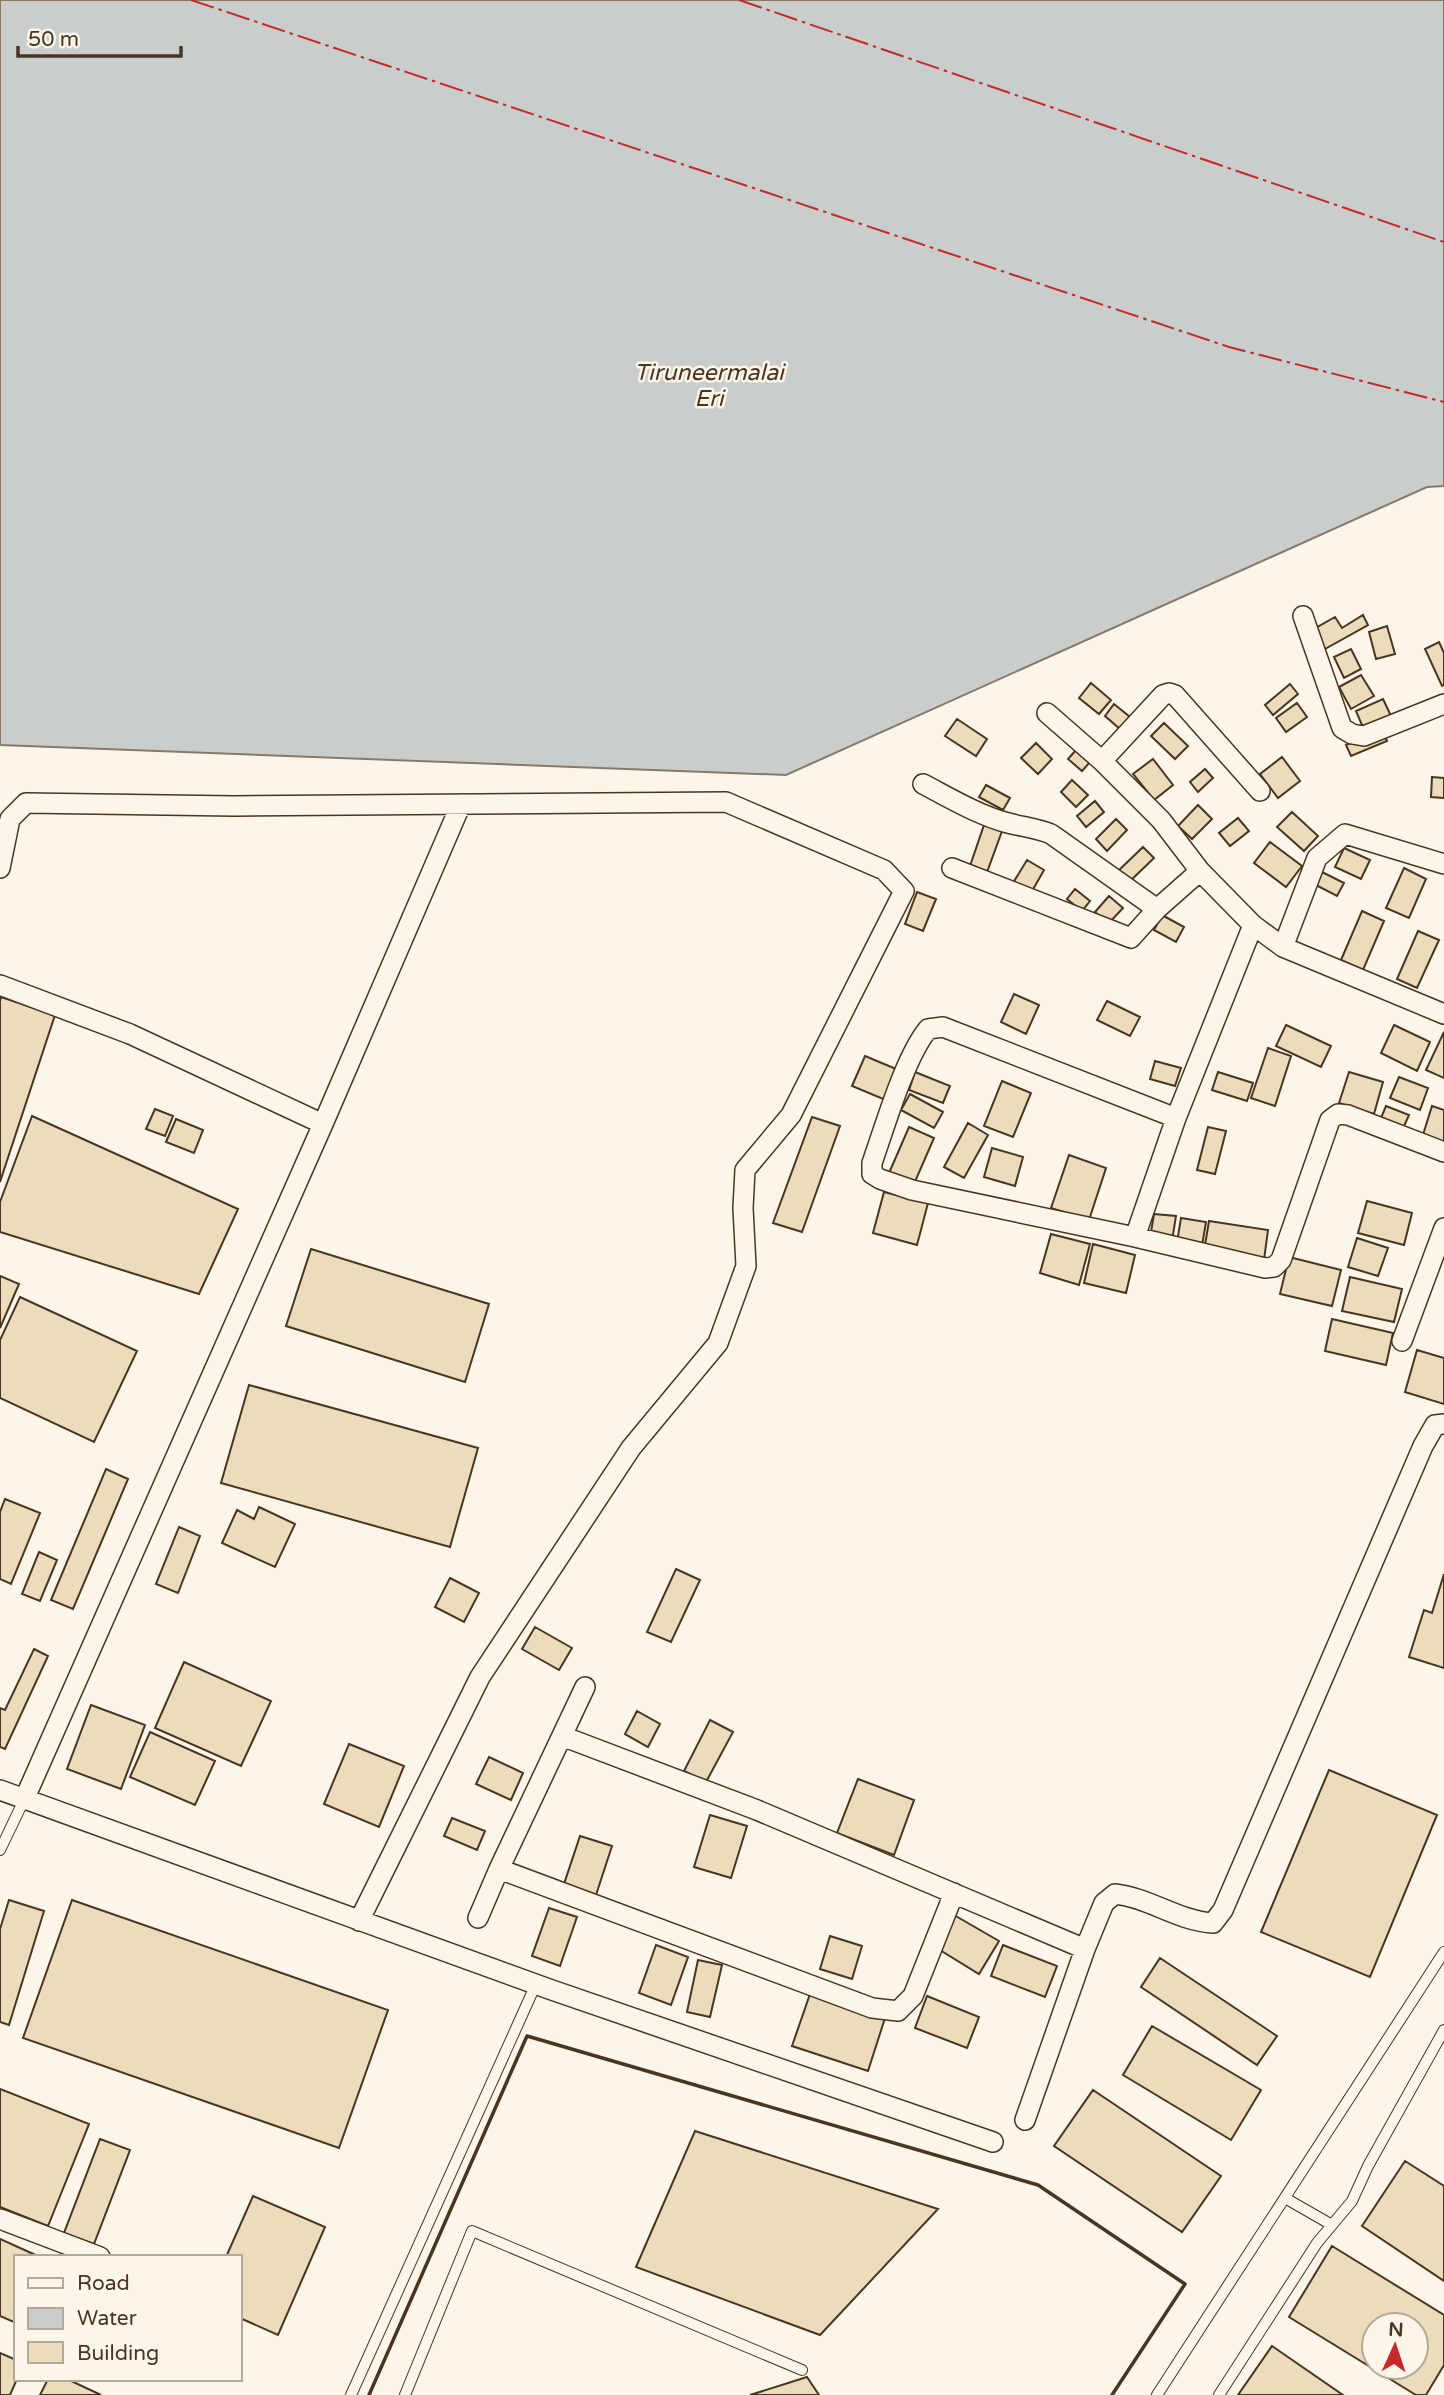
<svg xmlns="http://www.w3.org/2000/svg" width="1444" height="2395" viewBox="0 0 1444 2395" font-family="'Varela Round',sans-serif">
<rect width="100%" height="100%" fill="#fbf6e9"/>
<path fill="#c9cecd" stroke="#887966" stroke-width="2" d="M0 0H1444V486L1427 487 786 775 0 745Z"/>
<path fill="#ecdcbc" stroke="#4a3520" stroke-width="2" fill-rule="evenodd" d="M1363 615 1368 625 1325 649 1314 629 1335 617 1342 628Z
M1387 626 1395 654 1376 659 1369 632Z
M1439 642 1444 653V685L1442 686 1425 649Z
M1351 649 1361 669 1344 678 1334 657Z
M1361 675 1374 696 1351 709 1339 687Z
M1091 683 1111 700 1099 714 1079 698Z
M1290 684 1298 694 1273 715 1265 705Z
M1383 699 1392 718 1364 730 1356 711Z
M1297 703 1307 717 1286 732 1276 718Z
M1114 704 1130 717 1120 729 1105 716Z
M957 719 987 739 976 756 945 736Z
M1164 723 1188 746 1175 759 1151 736Z
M1382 730 1387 741 1351 756 1346 745Z
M1036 743 1052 759 1038 774 1021 758Z
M1077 749 1091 761 1082 771 1068 759Z
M1282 757 1300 781 1278 798 1260 774Z
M1153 759 1173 785 1154 800 1133 774Z
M1205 769 1213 778 1198 792 1190 782Z
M1432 777 1444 778V798L1431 797Z
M1072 780 1088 795 1076 807 1061 792Z
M986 785 1010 798 1003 810 979 797Z
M1095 801 1104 812 1086 827 1077 816Z
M1198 805 1212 819 1192 839 1178 826Z
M1292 812 1318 836 1304 851 1277 827Z
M1238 818 1249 831 1230 846 1219 833Z
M1116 819 1127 830 1107 851 1096 839Z
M984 825 1002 831 986 875 969 869Z
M1270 842 1302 866 1286 887 1254 863Z
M1143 847 1154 858 1127 884 1116 873Z
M1344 848 1370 860 1361 879 1335 867Z
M1027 860 1044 870 1031 893 1013 883Z
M1404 868 1426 879 1409 918 1386 908Z
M1316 869 1344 883 1337 896 1310 882Z
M1075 889 1090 901 1082 911 1067 899Z
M917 892 936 899 923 931 905 924Z
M1109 896 1123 908 1108 924 1095 912Z
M1362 911 1384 921 1363 970 1341 960Z
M1162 915 1184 927 1176 942 1154 930Z
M1418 931 1439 940 1417 988 1397 979Z
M1014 994 1039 1005 1026 1034 1001 1022Z
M1 997 55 1015 0 1182V1001Z
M1107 1001 1140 1017 1130 1036 1097 1020Z
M1286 1025 1331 1046 1321 1067 1276 1046Z
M1394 1025 1430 1042 1417 1071 1381 1053Z
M1444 1032V1078L1426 1070Z
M1268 1048 1291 1056 1275 1106 1251 1098Z
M865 1056 901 1071 888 1101 852 1086Z
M1155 1061 1181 1068 1175 1086 1150 1079Z
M915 1072 950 1086 943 1103 909 1090Z
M1218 1072 1253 1083 1247 1101 1212 1090Z
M1349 1072 1383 1082 1374 1114 1339 1103Z
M1399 1077 1428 1088 1420 1110 1390 1098Z
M1002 1081 1031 1093 1013 1137 984 1126Z
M910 1094 943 1112 934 1128 901 1110Z
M1386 1106 1409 1115 1401 1133 1378 1125Z
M1432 1106 1444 1110V1149L1421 1141Z
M155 1109 173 1116 165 1136 146 1129Z
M32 1116 238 1209 199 1294 0 1232V1202Z
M812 1117 840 1126 802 1232 773 1223Z
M176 1119 203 1130 194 1153 166 1142Z
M968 1123 988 1135 964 1178 944 1167Z
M909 1127 934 1138 914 1184 889 1173Z
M1208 1127 1226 1131 1215 1174 1197 1170Z
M992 1148 1023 1157 1015 1186 984 1177Z
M1069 1155 1106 1168 1089 1220 1051 1208Z
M884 1192 928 1203 917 1245 873 1233Z
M1367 1201 1412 1213 1404 1245 1358 1233Z
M1154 1214 1176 1216 1172 1241 1150 1238Z
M1181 1218 1206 1222 1202 1246 1177 1242Z
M1209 1221 1268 1230 1264 1260 1204 1251Z
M1051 1234 1090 1244 1079 1285 1040 1273Z
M1357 1238 1388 1248 1378 1276 1348 1267Z
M1093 1244 1135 1255 1126 1293 1084 1283Z
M311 1249 489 1304 465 1382 286 1326Z
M1289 1257 1341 1270 1332 1306 1280 1294Z
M0 1276 19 1284 0 1328Z
M1350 1277 1402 1289 1394 1322 1342 1311Z
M20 1297 137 1351 94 1442 0 1398V1340Z
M1332 1319 1393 1333 1386 1365 1325 1351Z
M1417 1350 1444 1358V1404L1405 1392Z
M249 1385 478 1448 450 1547 221 1483Z
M106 1469 128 1479 73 1609 51 1600Z
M5 1499 40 1513 11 1584 0 1579V1512Z
M259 1507 295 1524 275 1567 222 1543 237 1510 254 1519Z
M179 1527 200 1536 178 1593 156 1584Z
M39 1552 57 1560 40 1601 22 1594Z
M676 1569 700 1580 671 1642 647 1632Z
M1444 1574V1668L1409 1657 1424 1610 1432 1613Z
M450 1578 479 1593 464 1622 435 1607Z
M535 1627 572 1648 559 1670 522 1649Z
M34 1649 48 1656 5 1749 0 1747V1708L5 1710Z
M184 1662 271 1701 241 1766 155 1728Z
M91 1705 145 1725 121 1789 67 1769Z
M637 1711 660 1724 648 1747 625 1734Z
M710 1720 733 1732 706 1782 684 1771Z
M150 1732 215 1761 195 1805 130 1777Z
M349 1744 404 1766 379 1827 324 1804Z
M489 1757 523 1773 511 1800 476 1784Z
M1329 1770 1437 1815 1370 1977 1261 1932Z
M858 1779 914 1800 894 1855 837 1833Z
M710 1815 747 1826 731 1878 694 1867Z
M452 1818 485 1831 477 1850 444 1836Z
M580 1836 612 1846 596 1895 564 1884Z
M9 1900 44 1911 9 2025 0 2022V1929Z
M72 1900 388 2010 339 2148 23 2038Z
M549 1908 577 1917 560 1966 532 1956Z
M954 1915 999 1941 979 1974 935 1947Z
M830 1936 862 1946 852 1979 820 1969Z
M656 1945 688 1957 671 2005 639 1993Z
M1003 1945 1057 1966 1045 1997 991 1976Z
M1160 1958 1277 2036 1257 2065 1141 1987Z
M698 1960 722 1965 710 2017 687 2012Z
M810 1994 885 2018 868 2071 792 2046Z
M927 1996 979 2017 967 2048 915 2028Z
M1152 2026 1261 2090 1231 2140 1123 2075Z
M0 2089 89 2124 48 2226 0 2207Z
M1093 2090 1221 2176 1182 2232 1054 2146Z
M695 2131 938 2209 820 2335 636 2267Z
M100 2139 130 2150 94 2244 64 2233Z
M1405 2161 1444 2186V2281L1362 2226Z
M253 2196 325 2227 278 2335 240 2318V2257H226Z
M0 2239 40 2257H16V2323L0 2316Z
M1332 2246 1444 2315V2365L1426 2395H1416L1289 2317ZM1374 2325H1416V2367H1374Z
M1272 2346 1343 2395H1238Z
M0 2353 16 2360 17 2379 10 2395H0Z
M807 2377 819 2395H750Z
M48 2379H67L101 2395H40Z"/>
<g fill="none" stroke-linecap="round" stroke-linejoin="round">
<defs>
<path id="service" d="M0 1850 24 1800
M1285 2198 1332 2225
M351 2395 536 1984
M405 2395 472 2231 802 2370
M1157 2395 1444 1952
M1219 2395 1317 2243 1352 2201 1368 2166 1444 2030"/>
<path id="minor" d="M1303 616 1342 728 1352 734 1364 736 1444 704
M1047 713 1102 761 1161 820 1200 871 1253 925 1283 947 1444 1014
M1102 761 1163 695 1169 693 1175 695 1260 791
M923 784C950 798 978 815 1008 823 1023 827 1037 828 1051 834L1157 909
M0 868 10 819 26 803 234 806 726 802 884 870 904 891 791 1115 745 1170 743 1208 746 1266 718 1343 631 1448 480 1677 359 1921
M952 868 1131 938 1157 909 1200 871
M1283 947 1317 858 1345 834 1444 864
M0 985 130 1034 323 1124
M1176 1118 943 1027 928 1029C905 1057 885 1126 872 1163V1174L880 1179 912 1190 1135 1237 1265 1268 1274 1267 1281 1260 1330 1120 1338 1114 1348 1115 1444 1152
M1135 1237 1176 1118 1253 925
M1402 1341 1444 1228
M585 1687 499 1869 872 2008 898 2011 913 1996 954 1893
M562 1736 757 1810 1085 1949
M0 1790 549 1989 993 2142
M24 1800 323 1124 461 804
M478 1918 499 1869
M1025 2120 1085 1949 1104 1903 1115 1894C1150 1898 1178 1921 1213 1923L1223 1910 1423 1446 1435 1425 1444 1424
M0 2219 100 2257"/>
</defs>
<use href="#service" stroke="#4a3520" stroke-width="12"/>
<use href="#minor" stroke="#4a3520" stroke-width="22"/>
<use href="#service" stroke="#fbf6e9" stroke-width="10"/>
<use href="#minor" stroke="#fbf6e9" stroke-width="19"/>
<path stroke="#4a3520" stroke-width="3.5" d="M369 2395 527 2036 1038 2185 1185 2284 1112 2395"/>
<path stroke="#c62828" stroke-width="2" stroke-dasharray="24 5 3.5 5" stroke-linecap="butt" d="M191 0 1229 347 1444 402
M739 0 1444 242"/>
</g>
<g text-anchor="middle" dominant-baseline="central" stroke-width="5" stroke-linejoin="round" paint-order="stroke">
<g font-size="23" font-style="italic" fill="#4a3520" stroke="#fbf6e9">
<text x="709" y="373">Tiruneermalai<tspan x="709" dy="26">Eri</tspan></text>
</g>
</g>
<rect x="14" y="2255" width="228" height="126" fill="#fbf6e9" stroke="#b4a999" stroke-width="2"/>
<rect x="28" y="2278" width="35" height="10" fill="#fbf6e9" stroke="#b4a999" stroke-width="2"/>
<text x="77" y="2290" font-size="21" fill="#4a3520">Road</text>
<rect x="28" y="2308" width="35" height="21" fill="#c9cecd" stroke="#b4a999" stroke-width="2"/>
<text x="77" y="2325" font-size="21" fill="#4a3520">Water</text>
<rect x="28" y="2342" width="35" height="21" fill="#ecdcbc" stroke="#b4a999" stroke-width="2"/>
<text x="77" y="2360" font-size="21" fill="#4a3520">Building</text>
<g transform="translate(1395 2346) rotate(3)"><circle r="33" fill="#fbf6e9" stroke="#b4a999" stroke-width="2"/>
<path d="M0-5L12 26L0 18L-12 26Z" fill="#c62828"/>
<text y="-10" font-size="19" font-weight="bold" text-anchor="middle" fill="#4a3520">N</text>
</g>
<path d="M18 46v10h163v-10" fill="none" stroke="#4a3520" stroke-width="3.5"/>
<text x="28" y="46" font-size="21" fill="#4a3520" stroke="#fbf6e9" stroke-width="5" paint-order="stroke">50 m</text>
</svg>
